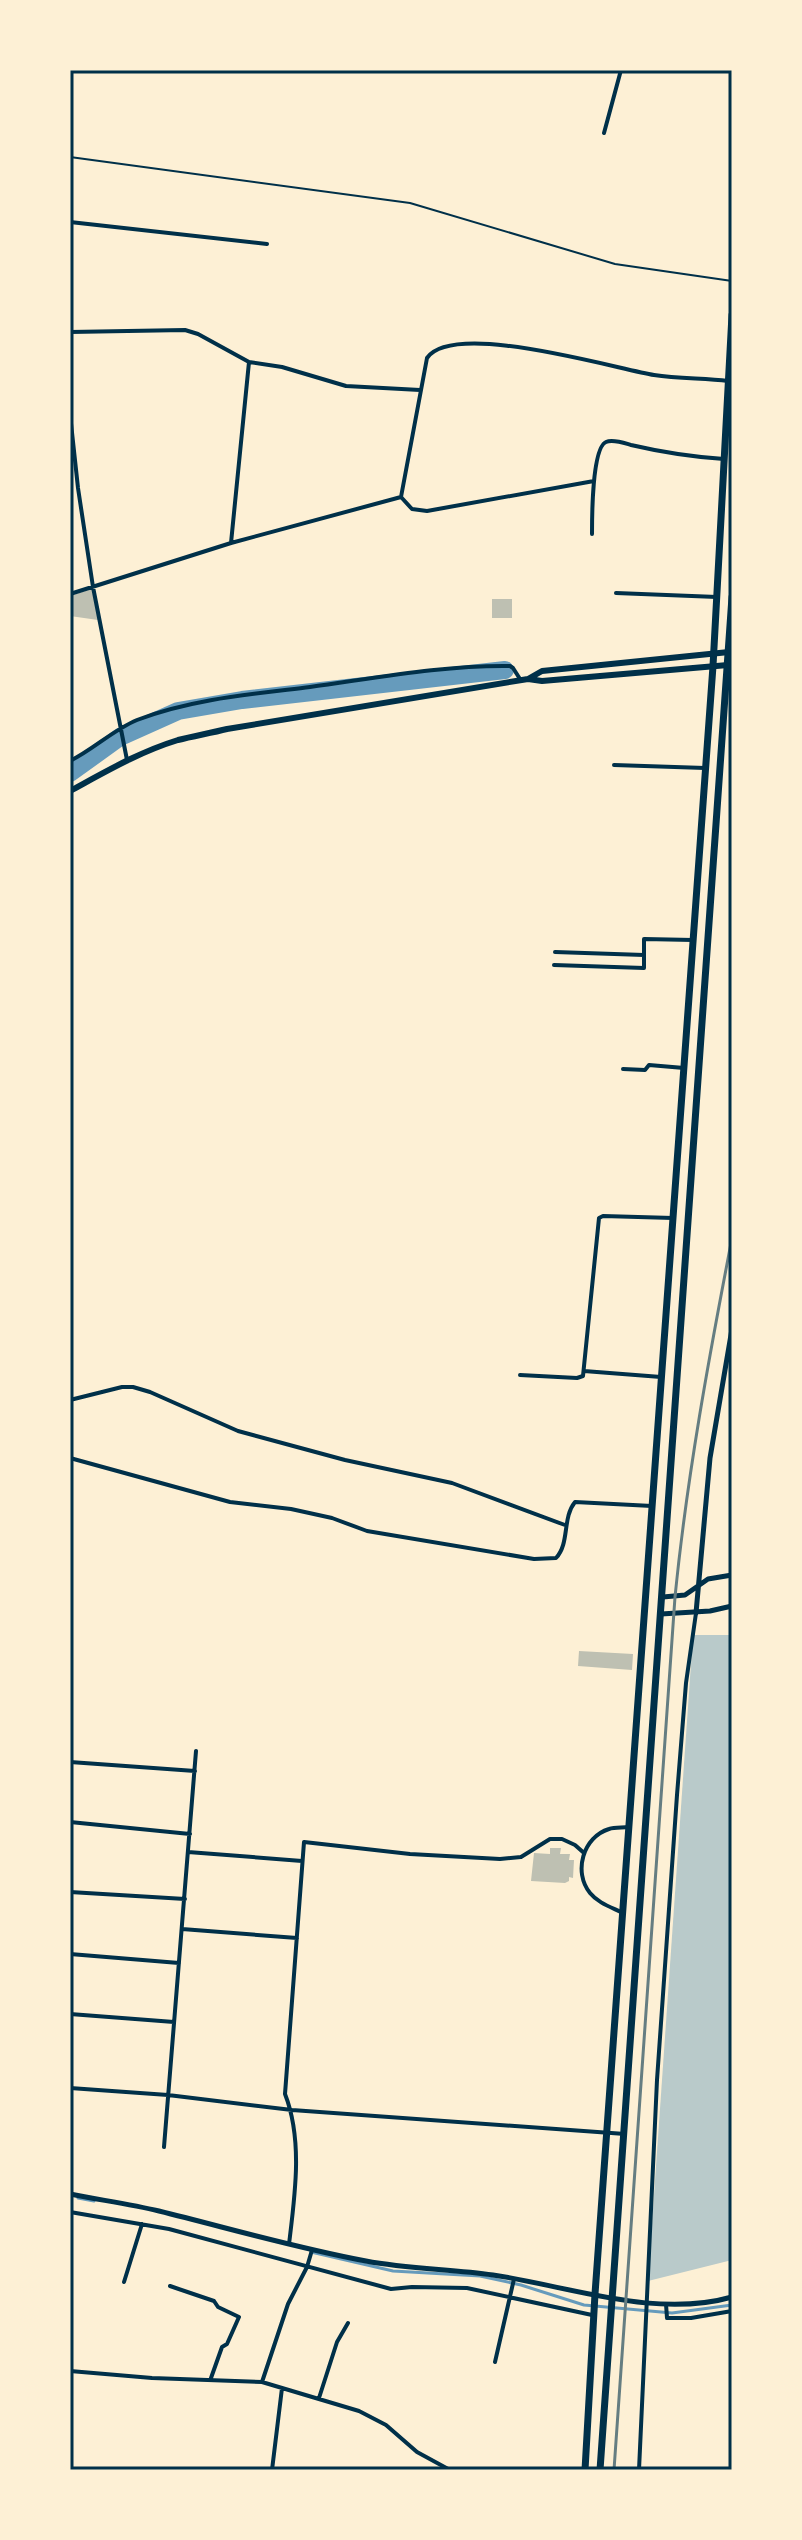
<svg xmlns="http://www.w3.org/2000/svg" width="802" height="2540" viewBox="0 0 802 2540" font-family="'Work Sans',sans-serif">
<rect width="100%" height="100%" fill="#fdf0d5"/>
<path fill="#b9caca" d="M693 1635H732V2260L648 2281Z"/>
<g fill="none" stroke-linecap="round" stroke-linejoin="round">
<path stroke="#669bbc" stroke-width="3" d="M78 2198 94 2201
M311 2252 393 2271 480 2276 521 2285 584 2305 672 2313 732 2305"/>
<path stroke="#669bbc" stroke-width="18" d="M70 773 120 737 178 711 242 700 505 670"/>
</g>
<path fill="#bec0b2" d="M92 589 98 620 70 616V596Z
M492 599H512V618H492Z
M579 1651 633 1654 632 1670 578 1666Z
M550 1848H561L560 1854H570L569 1860H574L573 1878 569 1877V1881L565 1883 531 1881 534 1853 550 1854Z"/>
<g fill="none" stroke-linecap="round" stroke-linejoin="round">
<path stroke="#003049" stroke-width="2" d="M70 157 410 203 615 264 732 281"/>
<path stroke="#003049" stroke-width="4" d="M604 133 621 70
M70 222 267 244
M70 332 185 330 198 334 249 362 282 367 346 386 420 390
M70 414 78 488 93 587 127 760
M401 497 427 358C453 320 613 368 654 375 679 379 704 378 728 381
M401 497 412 509 427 511 594 481
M592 534C592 518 592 448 606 442 613 439 624 443 631 445 661 452 693 457 724 459
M231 543 249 362
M616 593 717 597
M70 594 231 543 401 497
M70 761C94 749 113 730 137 720 191 699 253 694 310 687 376 678 443 665 510 666L513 668 520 679
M614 765 705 768
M555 952 644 955
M554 965 644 968V939L693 940
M623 1069 645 1070 649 1065 684 1068
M584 1371 661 1377
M520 1375 577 1378 583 1376 599 1218 603 1216 673 1218
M70 1400 122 1387H133L150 1392 238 1431 345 1460 452 1483 565 1525
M70 1458 230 1502 291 1509 332 1518 367 1531 534 1559 556 1558C570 1543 562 1518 575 1502L652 1506
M70 1762 195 1771
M70 1822 190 1834
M188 1852 302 1861
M70 1892 185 1899
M623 1913C611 1907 598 1903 590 1893 573 1872 583 1837 609 1829 615 1827 623 1828 629 1827
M182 1929 297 1938
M70 1954 179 1963
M70 2014 174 2022
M70 2088 168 2095 292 2110 625 2134
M164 2147 196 1751
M70 2212 169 2229 391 2289 412 2287 467 2288 592 2315
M289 2244C295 2195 303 2140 285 2094L304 1842 410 1854 500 1859 521 1857 550 1839H562L575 1845 584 1853
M124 2282 142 2224
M170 2286 214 2301 218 2307 239 2317 227 2344 222 2347 211 2378
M666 2304 667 2318H691L732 2311
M495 2362 514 2279
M70 2371 152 2378 262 2382 359 2411 386 2425 417 2452 450 2470
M262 2382 288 2304 307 2267 312 2250
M319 2398 337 2342 348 2323
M272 2470 282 2388
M639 2470 657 2080 677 1795 686 1683 696 1613"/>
<path stroke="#003049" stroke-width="5" d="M663 1597 685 1595 708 1579 732 1575
M696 1613 710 1458 732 1329
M661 1614 710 1611 732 1606
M70 2194C100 2200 130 2204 159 2211 228 2228 296 2248 366 2261 408 2269 451 2269 493 2275 569 2286 655 2319 732 2297"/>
<path stroke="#003049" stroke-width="6" d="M528 679 542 671 729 652
M70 791C105 772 139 752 178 740 194 736 211 733 227 729L528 679 542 681 728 665"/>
<path stroke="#003049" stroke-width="7" d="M585 2470 595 2294 713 666 732 315
M600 2470 732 597"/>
<path stroke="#657d81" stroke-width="3" d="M614 2470 675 1597C687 1476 709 1357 732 1238"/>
</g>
<rect width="802" height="2540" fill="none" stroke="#fdf0d5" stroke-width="144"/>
<rect x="72" y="72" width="658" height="2396" fill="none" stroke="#003049" stroke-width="3"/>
</svg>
